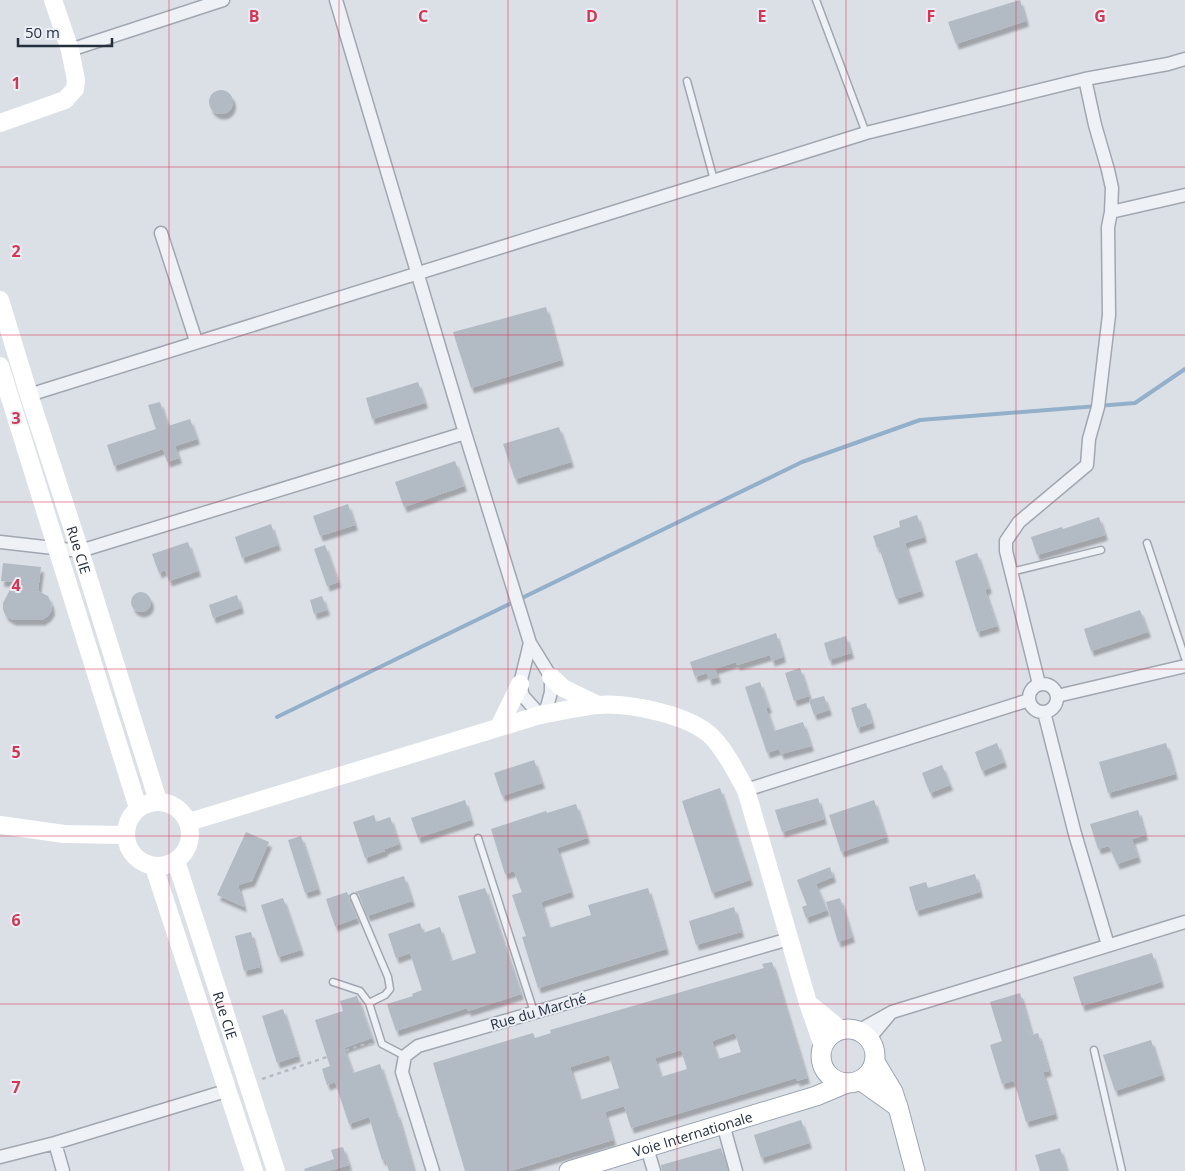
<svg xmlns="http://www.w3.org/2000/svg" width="1185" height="1171" viewBox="0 0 1185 1171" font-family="'Open Sans',sans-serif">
<defs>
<filter id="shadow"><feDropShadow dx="3" dy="5.5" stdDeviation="1" flood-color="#0004"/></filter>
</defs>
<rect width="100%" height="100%" fill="#dbe0e7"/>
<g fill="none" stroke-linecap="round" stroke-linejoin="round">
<path stroke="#93b0cb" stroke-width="4" d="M277 717 802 462 920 420 1135 403 1185 369"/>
</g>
<path fill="#b2bac4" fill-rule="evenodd" filter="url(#shadow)" d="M1020 0 1026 21 956 44 948 22Z
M209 102a12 12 0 1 1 24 0a12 12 0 1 1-24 0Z
M546 307 561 360 471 388 453 332Z
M418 382 425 403 372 419 366 398Z
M160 402 168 426 190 419 197 439 175 446 179 458 167 462 163 449 114 466 107 445 156 429 148 405Z
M559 427 571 462 515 479 503 444Z
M455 461 464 486 404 507 395 482Z
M348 504 355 525 320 536 313 516Z
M917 515 924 537 905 543 921 591 896 599 879 547 877 548 873 536 900 527 899 521Z
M1099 517 1105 535 1037 555 1031 537 1062 527 1063 529Z
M271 524 278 545 242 558 235 537Z
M188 542 198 571 169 581 165 570 159 573 152 554Z
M325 545 338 582 327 586 314 549Z
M977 553 989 588 985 590 997 626 977 632 955 561Z
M3 563 41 567 38 591 48 596 51 603 52 610 48 616 42 620H13L6 616 3 610V603L14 582 1 581Z
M131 602a10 10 0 1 1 20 0a10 10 0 1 1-20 0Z
M237 595 241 608 213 618 209 605Z
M322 596 327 610 314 614 310 600Z
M1140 610 1148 632 1091 651 1084 629Z
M776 633 783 657 772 661 770 655 737 665 736 662 715 669 718 677 709 680 707 673 695 677 690 662Z
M846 636 851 653 829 660 824 643Z
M800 668 809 696 794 701 785 673Z
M760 682 769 708H766L774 731 803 722 811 746 781 754 779 749 767 753 745 687Z
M824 696 829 710 814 715 809 700Z
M866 703 872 723 857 728 851 708Z
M997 743 1004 762 982 771 975 752Z
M1166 743 1175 774 1108 793 1099 762Z
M534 760 542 783 502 796 494 773Z
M942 765 950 785 930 793 922 773Z
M720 788 750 880 712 893 682 801Z
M818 798 824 819 782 832 775 810Z
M465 800 471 820 418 838 411 818Z
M874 800 886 837 841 852 829 815Z
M576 804 587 838 557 848 571 892 541 902 549 928 591 915 588 905 648 888 666 949 538 988 522 937 526 936 512 895 522 892 514 871 505 874 491 829 546 811 547 813Z
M1138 810 1145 835 1132 839 1138 857 1117 864 1109 846 1098 849 1090 824Z
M374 815 376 822 390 817 399 844 385 849V851L365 858 353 822Z
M246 832 269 842 252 881 238 885 244 907 217 895Z
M301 836 318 889 305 893 288 840Z
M830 867 833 877 816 884 827 910 806 918 802 907 807 905 797 880Z
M975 874 980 892 916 911 909 887 926 882 928 888Z
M404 876 412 901 367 916 359 895 355 892Z
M485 888 521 994 468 1011 467 1008 396 1031 387 1004 413 996 412 994 422 990 410 953 396 958 388 934 420 923 423 933 440 927 451 961 476 953 458 896Z
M347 892 348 895 350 894 349 899 357 918 335 926 326 899Z
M283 898 301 950 278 957 261 905Z
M840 898 852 937 838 942 826 902Z
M734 907 741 932 696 945 689 921Z
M251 932 260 967 244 971 235 936Z
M1152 953 1161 982 1082 1006 1073 977Z
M772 962 807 1078 797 1081 796 1078 631 1128 624 1106 605 1112 613 1140 510 1171H465L433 1063 533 1033 535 1038 551 1033 550 1030 764 968 762 964ZM735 1033 741 1052 718 1059 712 1041ZM681 1050 687 1069 661 1077 655 1058ZM609 1055 619 1088 580 1100 570 1067Z
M1020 993 1032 1035 1038 1033 1049 1071 1043 1072 1055 1114 1026 1122 1014 1081 1002 1084 990 1045 1002 1041 990 1002Z
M357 996 372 1038 344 1048 353 1073 380 1064 396 1113 397 1112 414 1171H389L385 1159 382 1160 369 1117 349 1124 335 1082 327 1085 322 1069 330 1066 315 1020 343 1011 340 1001Z
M283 1009 298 1056 277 1063 262 1016Z
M1151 1040 1162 1075 1115 1091 1103 1055Z
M801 1120 809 1143 761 1158 754 1135Z
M343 1147 349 1165 329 1171H305L304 1169 334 1159 331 1150Z
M721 1148 728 1171H662L661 1165Z
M1060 1148 1067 1171H1040L1035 1155Z"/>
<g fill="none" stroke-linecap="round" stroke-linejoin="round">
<defs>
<path id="lane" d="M816 0 866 133
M687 81 714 180
M1147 543 1185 658
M1011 572 1101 550
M478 838 534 1012
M354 897 388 977 390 989 385 995 369 1003
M333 982 360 991 369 1003 382 1044 405 1056
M1094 1050 1122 1171"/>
<path id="street" d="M336 0 465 433 530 643 551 677V692L547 707 540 715 523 696 520 684 530 643
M70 50 223 0
M1111 212 1185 195
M161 233 196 341
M29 395 866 133 1085 79 1168 64 1185 59
M0 542 80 551 465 433
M1029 698a14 14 0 1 1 28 0a14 14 0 1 1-28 0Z
M1039 684 1006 551V541L1019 522 1087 465 1089 439 1098 407 1109 315 1108 227 1111 212 1112 188 1108 170 1095 125 1085 79
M1057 696 1185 666
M1044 712 1075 834 1108 945
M746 790 1029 700
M858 1031 892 1012 1185 922
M869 1039 890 1014
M723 1124 736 1171
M55 1143 63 1171
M647 1148 654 1171
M0 1157 55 1143 229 1090
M433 1171 402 1072 405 1056 418 1046 789 939"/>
<g id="primary">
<circle cx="848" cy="1056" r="27"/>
<path d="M875 1062 893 1092 898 1107 915 1171"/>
<path d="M860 1080 898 1107"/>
<path id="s3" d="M569 1171 816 1096 847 1083"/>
</g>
</defs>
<use href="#lane" stroke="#a0a7b1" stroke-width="9"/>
<use href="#street" stroke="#a0a7b1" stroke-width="15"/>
<use href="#primary" stroke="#9aa5b4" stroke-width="21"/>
<path stroke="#b5bbc2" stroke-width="2.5" stroke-dasharray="4 4" stroke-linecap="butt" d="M262 1079 362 1045 373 1044"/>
<use href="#lane" stroke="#eef1f5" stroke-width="6"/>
<use href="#street" stroke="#eef1f5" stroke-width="12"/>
<g stroke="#fff" stroke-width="18">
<path d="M0 123 65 100 75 89 76 80 70 50 53 0"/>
<path id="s1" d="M0 300 29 395 80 551 158 801"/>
<path d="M0 366 138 808"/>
<path d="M551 677 563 688 598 705"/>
<path d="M499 727 520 684"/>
<circle cx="158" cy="834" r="32"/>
<path d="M189 822 540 715C558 712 578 707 597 705 627 702 692 715 713 738 727 753 736 772 746 790L808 1003 823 1046"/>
<path d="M0 825 64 834 125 835"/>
<path id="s2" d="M176 861 276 1171"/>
<path d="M154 867 254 1171"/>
<path d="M808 1003 841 1030"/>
</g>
<use href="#primary" stroke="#fff" stroke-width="19"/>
</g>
<path fill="none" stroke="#d83453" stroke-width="1" stroke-opacity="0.55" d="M169 0V1171M339 0V1171M508 0V1171M677 0V1171M846 0V1171M1016 0V1171M0 167H1185M0 335H1185M0 502H1185M0 669H1185M0 836H1185M0 1004H1185"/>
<g text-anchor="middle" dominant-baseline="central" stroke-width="4" stroke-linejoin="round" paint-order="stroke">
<g font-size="14" fill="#242f3e" stroke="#ebeff5">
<text stroke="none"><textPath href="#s1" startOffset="262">Rue CIE</textPath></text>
<text transform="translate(538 1011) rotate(-16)">Rue du Marché</text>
<text stroke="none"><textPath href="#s2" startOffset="162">Rue CIE</textPath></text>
<text stroke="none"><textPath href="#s3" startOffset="129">Voie Internationale</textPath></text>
</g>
</g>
<g font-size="16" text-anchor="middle" font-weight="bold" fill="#d83453" stroke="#ebeff5" stroke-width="4" stroke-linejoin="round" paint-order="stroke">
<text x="254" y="22">B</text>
<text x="423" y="22">C</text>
<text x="592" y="22">D</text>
<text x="762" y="22">E</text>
<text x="931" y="22">F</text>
<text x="1100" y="22">G</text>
<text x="16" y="89">1</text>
<text x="16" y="257">2</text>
<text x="16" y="424">3</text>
<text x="16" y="591">4</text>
<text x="16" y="758">5</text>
<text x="16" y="926">6</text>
<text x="16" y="1093">7</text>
</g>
<path d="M18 38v8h94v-8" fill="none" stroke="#242f3e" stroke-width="2.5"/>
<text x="25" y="38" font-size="15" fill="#242f3e" stroke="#ebeff5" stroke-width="4" paint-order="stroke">50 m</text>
</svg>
